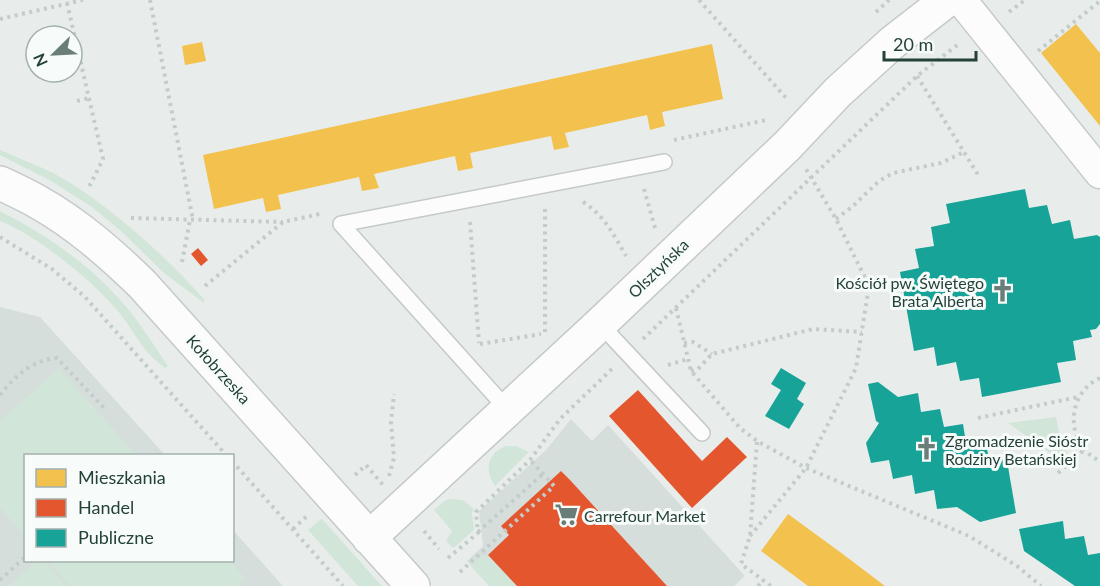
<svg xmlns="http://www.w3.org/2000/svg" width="1100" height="586" viewBox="0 0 1100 586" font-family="Lato,sans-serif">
<rect width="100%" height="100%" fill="#e8edeb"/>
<path fill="#d6dedb" d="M0 307 40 317 165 455 26 456V560H232L233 530 283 586H0Z
M571 419 592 441 608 425 745 576 734 586H489L467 561 483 546 479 511 546 450Z"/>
<path fill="#d1e6d8" d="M0 150C18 158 37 165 55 174 109 204 163 254 204 299V303L164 273 122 232 92 207 51 181 0 155Z
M0 211C45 234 89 264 122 302 139 321 153 344 168 366L165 368C141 350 138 337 121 315 96 283 38 236 0 221Z
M59 369 136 455 26 456 25 536 0 507V421Z
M1056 417 1061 443 1068 454 1061 461 1008 423Z
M506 446H516L529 452 495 486C484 470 487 453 506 446Z
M450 499 463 500 474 509 472 512 474 530 455 547H452L446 541 452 531 434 510 444 501Z
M321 519H322L382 586H358L308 530Z
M482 555 485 558 488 555 517 586H489L470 565Z
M37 561H44L67 586H9Z
M48 561H230L245 578 237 586H70Z"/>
<path fill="#f2c14e" d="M1076 24 1100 53V126L1041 53Z
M202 42 206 61 185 65 182 46Z
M712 44 723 99 662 112 665 126 650 130 647 115 565 133 569 147 554 150 551 136 470 153 473 168 458 171 455 156 374 174 379 188 362 191 359 177 278 195 281 209 266 212 263 198 214 209 203 155Z
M788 514 840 552 885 586H808L761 551Z"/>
<path fill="#e4572e" d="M198 248 208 260 201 266 191 254Z
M638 390 702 461 727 437 747 457 692 508 609 416Z
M561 471 570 480 667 586H517L488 555 509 535 501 526Z"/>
<path fill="#17a398" d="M1025 189 1029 208 1047 205 1052 224 1070 220 1074 239 1097 235 1100 237V324L1096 329 1090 330 1092 337 1073 341 1076 360 1057 363 1061 382 982 397 979 378 960 381 956 362 937 366 934 347 914 351 900 272 919 268 915 249 934 246 931 227 950 223 946 204Z
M781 368 806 383 797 399 804 404 789 429 765 416 781 390 771 384Z
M878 382 898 397 918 393 921 412 940 409 944 427 963 424 966 443 985 439 989 459 1006 455 1016 513 980 522 957 507 937 509 934 490 915 494 912 475 893 479 889 460 871 463 866 443 879 423 876 421 868 384Z
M1063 521 1065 539 1084 536 1088 555 1100 553V586H1075L1024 551 1019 529Z"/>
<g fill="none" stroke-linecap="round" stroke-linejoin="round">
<defs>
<path id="service" d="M341 224 664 162
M341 224 508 410
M600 324 702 433"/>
<path id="minor" d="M961 0 1100 173"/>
<path id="tertiary" d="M0 183C13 189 26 195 38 202 77 224 110 253 142 284L413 586
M369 538 600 324 787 146 838 92 893 42 947 0"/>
</defs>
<use href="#service" stroke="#c5cac8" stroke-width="18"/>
<use href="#minor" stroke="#c5cac8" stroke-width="33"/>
<use href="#tertiary" stroke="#c5cac8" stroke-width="36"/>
<path stroke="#c3ccca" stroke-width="4" stroke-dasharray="3 4.5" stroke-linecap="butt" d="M150 0 193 220
M699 0 787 99
M67 3 103 159 89 187
M876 12 889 0
M1009 12 1025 0
M0 19 83 0
M1038 51 1100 1
M917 76 980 178
M77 101 89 98
M674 140 766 120
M644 189 655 228
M583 202C604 215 614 235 626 256
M131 218 283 222
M836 219 852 207 879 181 893 173 941 163 964 152
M470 222 479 343
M0 237 52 269 85 297 227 456
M182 262 190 220
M205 286 283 222 320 214
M676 308 691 371 740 428 757 441 806 468 969 536 1017 566 1041 586
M545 332V207
M643 339 917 76 960 43
M684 343 693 342 712 354
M480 344 541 334
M668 365 688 359
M691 371 698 369 712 354 813 329 862 332
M1100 378C1065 394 1065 445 1100 461
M0 395C15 376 32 360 57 358L104 408
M978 418 1078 397
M757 442 750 536 741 564 771 586
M232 461 343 586
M1058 473 1084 450
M355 475 366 465 383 485
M389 476 394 458 391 422 394 394
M293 529 308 515
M424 531 439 549
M478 532 543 474
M750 536 806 468 856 368 869 286 836 219 806 169
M448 558 478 533 476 512 530 460 560 419 612 369
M460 572 554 486 530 460
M0 580 26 556
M758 586 763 580"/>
<use href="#service" stroke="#fcfcfc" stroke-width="15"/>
<use href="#minor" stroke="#fcfcfc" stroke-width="30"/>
<use href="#tertiary" stroke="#fcfcfc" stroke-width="33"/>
</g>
<defs>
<symbol id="church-bare" viewBox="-9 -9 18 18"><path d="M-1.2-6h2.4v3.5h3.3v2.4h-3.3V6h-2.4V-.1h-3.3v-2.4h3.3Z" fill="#697e78" stroke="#f7fbf9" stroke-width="2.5" paint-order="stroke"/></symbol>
<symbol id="supermarket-bare" viewBox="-9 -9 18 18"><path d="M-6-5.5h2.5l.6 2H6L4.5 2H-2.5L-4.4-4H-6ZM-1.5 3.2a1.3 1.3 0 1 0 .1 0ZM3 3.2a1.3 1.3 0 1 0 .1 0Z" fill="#697e78" stroke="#f7fbf9" stroke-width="2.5" paint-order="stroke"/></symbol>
</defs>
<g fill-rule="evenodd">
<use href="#church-bare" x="986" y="274" width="33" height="33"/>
<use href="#church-bare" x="910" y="432" width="33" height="33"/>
<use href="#supermarket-bare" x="550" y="498" width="33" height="33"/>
</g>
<g text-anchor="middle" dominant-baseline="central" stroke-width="6" stroke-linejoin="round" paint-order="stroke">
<g font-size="16" fill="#24423a" stroke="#f7fbf9">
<text transform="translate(658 268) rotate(-44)">Olsztyńska</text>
<text transform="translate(219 369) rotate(48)">Kołobrzeska</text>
</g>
<g font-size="16" fill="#24423a" stroke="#f7fbf9" text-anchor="start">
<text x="984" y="282" text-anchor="end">Kościół pw. Świętego<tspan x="984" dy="18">Brata Alberta</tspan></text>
<text x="945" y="440">Zgromadzenie Sióstr<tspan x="945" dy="18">Rodziny Betańskiej</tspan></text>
<text x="584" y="515">Carrefour Market</text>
</g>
</g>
<rect x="24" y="454" width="210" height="108" fill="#f7fbf9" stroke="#a3b1ad" stroke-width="1.5"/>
<rect x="36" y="469" width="30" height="18" fill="#f2c14e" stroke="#a3b1ad" stroke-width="1.5"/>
<text x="78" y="484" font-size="18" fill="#24423a">Mieszkania</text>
<rect x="36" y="499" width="30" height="18" fill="#e4572e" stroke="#a3b1ad" stroke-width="1.5"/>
<text x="78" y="514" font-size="18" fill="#24423a">Handel</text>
<rect x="36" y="529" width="30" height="18" fill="#17a398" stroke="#a3b1ad" stroke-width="1.5"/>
<text x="78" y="544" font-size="18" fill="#24423a">Publiczne</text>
<g transform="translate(54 54) rotate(246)"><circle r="28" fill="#f7fbf9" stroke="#a3b1ad" stroke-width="1.5"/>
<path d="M0-4.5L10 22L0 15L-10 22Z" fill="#697e78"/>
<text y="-9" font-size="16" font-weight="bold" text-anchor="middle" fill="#24423a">N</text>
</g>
<path d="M884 51v9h92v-9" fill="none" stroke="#24423a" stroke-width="3"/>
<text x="893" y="51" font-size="18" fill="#24423a" stroke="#f7fbf9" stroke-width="4.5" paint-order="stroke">20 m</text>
</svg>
